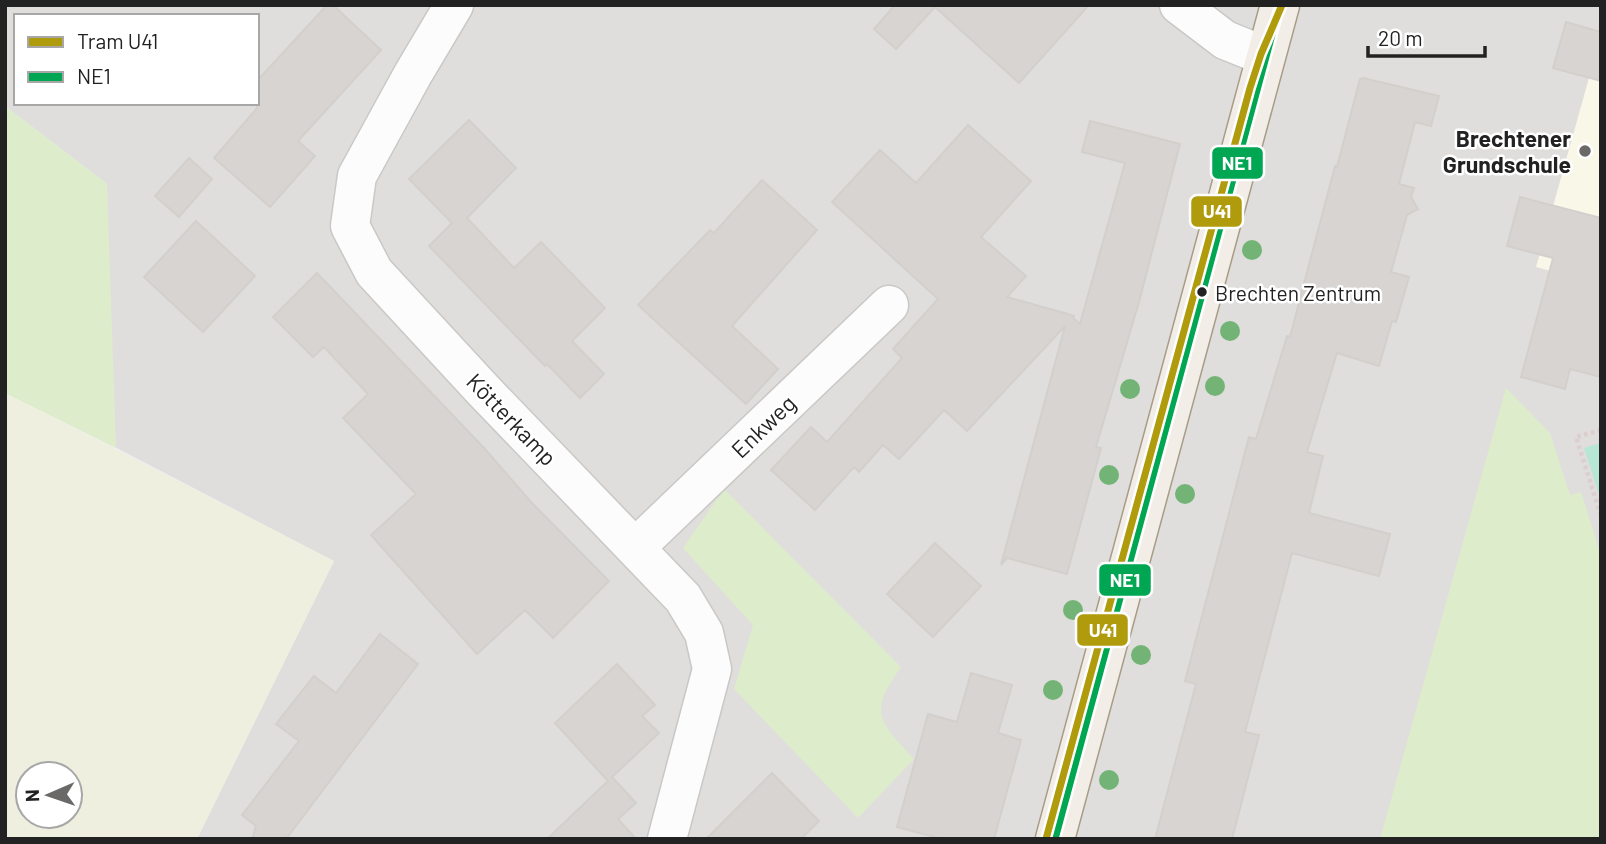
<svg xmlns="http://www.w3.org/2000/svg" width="1606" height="844" viewBox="0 0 1606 844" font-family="Barlow,sans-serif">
<rect width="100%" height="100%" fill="#f0eeeb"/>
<path fill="#dfdedc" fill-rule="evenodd" d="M5 5H1601V839H197L334 561 109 444 107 184 5 106ZM16 16H257V103H16Z"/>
<path fill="#f8f7e8" d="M1601 35V285L1536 267Z"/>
<path fill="#efefdf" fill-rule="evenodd" d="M5 393 334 561 197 839H5ZM28 774H70V816H28Z"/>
<path fill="#ddeccb" d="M5 106 107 184 116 448 5 393Z
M1506 388 1550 433 1570 495 1581 492 1601 556V839H1380Z
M724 489 901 667C868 713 878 720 914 759L858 818 734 689 753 625 683 548Z"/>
<path fill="#b7e6d2" d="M1601 443V501L1584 448Z"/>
<path fill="#d7d4d2" stroke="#d3d0cc" stroke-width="2" d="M327 5H333L381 50 298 141 315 156 270 207 214 158 257 108V81Z
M895 5H1089L1019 83 935 7 896 49 874 29Z
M1566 22 1601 32V81L1553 68Z
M1363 78 1439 96 1431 126 1415 122 1399 184 1414 188 1411 197 1418 209 1407 215 1391 272 1409 277 1396 322 1392 321 1379 366 1337 353 1307 452 1323 456 1309 513 1390 534 1379 576 1292 553 1245 732 1259 735 1232 839H1155L1196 684 1185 681 1249 437 1256 439 1287 336 1290 337 1335 166 1337 167 1360 79Z
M469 120 516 168 467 218 514 268 541 242 605 308 572 341 604 374 580 398 547 364 545 366 429 246 452 223 409 179Z
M1090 121 1180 144 1139 302 1096 447 1101 448 1067 574 1007 558 1001 565 1065 326 967 431 944 410 899 459 883 445 859 472 854 467 815 510 771 470 811 427 827 442 902 358 893 349 938 299 832 202 880 150 916 183 968 125 1031 181 981 237 1026 276 1007 297 1068 314 1074 316 1073 318 1080 324 1125 163 1082 152Z
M189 158 212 179 179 217 155 196Z
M762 180 817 230 732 326 778 369 746 404 638 305 710 230 714 233Z
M1520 197 1601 218V377L1570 369 1565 389 1521 377 1553 258 1507 246Z
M196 221 255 276 203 332 144 277Z
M317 273 485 449 531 502 609 581 553 638 525 610 477 654 371 535 416 494 343 418 368 394 324 347 313 357 273 317Z
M935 543 981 586 933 637 887 594Z
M380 634 418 664 286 839H252L256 826 242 815 299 741 276 724 314 676 336 693Z
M617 664 655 705 642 716 659 733 612 777 636 803 618 819 636 839H547L608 781 555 723Z
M971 673 1012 685 998 733 1021 740 994 839H942L897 827 928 714 957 722Z
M772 773 819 821 801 839H706Z"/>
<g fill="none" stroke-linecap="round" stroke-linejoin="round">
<defs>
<path id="minor" d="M454 5 413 74 357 176 350 226 374 272 483 390 683 598 704 633 712 669 667 839
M1179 5 1225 40 1265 56
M636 547 889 305"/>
<path id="major" d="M1055 839 1280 5"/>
</defs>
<use href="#minor" stroke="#c9c8c7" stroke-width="41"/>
<use href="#major" stroke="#a79c86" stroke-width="41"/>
<path stroke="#dccecd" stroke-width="4.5" stroke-dasharray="3.5 3.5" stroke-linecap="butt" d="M1601 430 1576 437 1601 516"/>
<use href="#minor" stroke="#fdfcfc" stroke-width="38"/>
<use href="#major" stroke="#f3ede7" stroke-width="38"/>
<defs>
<path id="bus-1" d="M1055 839 1280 5"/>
</defs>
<use href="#bus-1" stroke="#fff" stroke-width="12"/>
<use href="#bus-1" stroke="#00a651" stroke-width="7"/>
<defs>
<path id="tram-1" d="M1046 839 1250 88 1261 54 1282 5"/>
</defs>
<use href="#tram-1" stroke="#fff" stroke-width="12"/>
<use href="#tram-1" stroke="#b09b0c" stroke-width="7"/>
</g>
<g fill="#73b476">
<circle cx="1252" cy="250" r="10"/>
<circle cx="1230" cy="331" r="10"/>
<circle cx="1215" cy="386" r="10"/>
<circle cx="1130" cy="389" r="10"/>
<circle cx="1109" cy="475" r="10"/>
<circle cx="1185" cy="494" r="10"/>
<circle cx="1073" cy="610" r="10"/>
<circle cx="1141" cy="655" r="10"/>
<circle cx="1053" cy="690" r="10"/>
<circle cx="1109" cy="780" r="10"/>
</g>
<circle fill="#6a6968" stroke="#fff" stroke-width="2.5" cx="1585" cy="151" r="7"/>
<circle fill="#222" stroke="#fff" stroke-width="2.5" cx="1202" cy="292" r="6"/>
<g text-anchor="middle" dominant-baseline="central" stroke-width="5" stroke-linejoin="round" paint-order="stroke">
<g font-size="21" fill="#222" stroke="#fff" text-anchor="start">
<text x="1215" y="292">Brechten Zentrum</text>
</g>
<g font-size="23" font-weight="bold" fill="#222" stroke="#fff" text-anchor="end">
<text x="1571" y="138">Brechtener<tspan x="1571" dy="26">Grundschule</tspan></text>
</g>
<g font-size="23" fill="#222" stroke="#fff">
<text transform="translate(512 419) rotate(46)">Kötterkamp</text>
<text transform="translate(763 426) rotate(-44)">Enkweg</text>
</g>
</g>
<g stroke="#fff" stroke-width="2.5">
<rect x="1211" y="146" width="53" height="34" rx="7" fill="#00a651"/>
<rect x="1190" y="195" width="53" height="33" rx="7" fill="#b09b0c"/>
<rect x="1098" y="563" width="54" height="34" rx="7" fill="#00a651"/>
<rect x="1076" y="613" width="53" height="34" rx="7" fill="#b09b0c"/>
</g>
<g font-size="19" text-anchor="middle" font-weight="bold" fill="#fff">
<text x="1237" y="170">NE1</text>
<text x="1217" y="218">U41</text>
<text x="1125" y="587">NE1</text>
<text x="1103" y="637">U41</text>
</g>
<rect width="1606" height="844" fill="none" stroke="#222222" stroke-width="14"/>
<rect x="14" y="14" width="245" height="91" fill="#ffffff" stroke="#a7a7a7" stroke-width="2"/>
<rect x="28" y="37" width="35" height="10" fill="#b09b0c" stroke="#a7a7a7" stroke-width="2"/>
<text x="77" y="49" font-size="21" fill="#222222">Tram U41</text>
<rect x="28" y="72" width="35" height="10" fill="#00a651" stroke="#a7a7a7" stroke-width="2"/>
<text x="77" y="84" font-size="21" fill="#222222">NE1</text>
<g transform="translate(49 795) rotate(268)"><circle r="33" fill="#ffffff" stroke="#a7a7a7" stroke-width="2"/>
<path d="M0-5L12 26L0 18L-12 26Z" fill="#6a6968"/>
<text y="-10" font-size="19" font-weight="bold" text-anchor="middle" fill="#222222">N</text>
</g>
<path d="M1368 46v10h117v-10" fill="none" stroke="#222222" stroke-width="3.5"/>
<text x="1378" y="46" font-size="21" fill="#222222" stroke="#ffffff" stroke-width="5" paint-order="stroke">20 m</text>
</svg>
